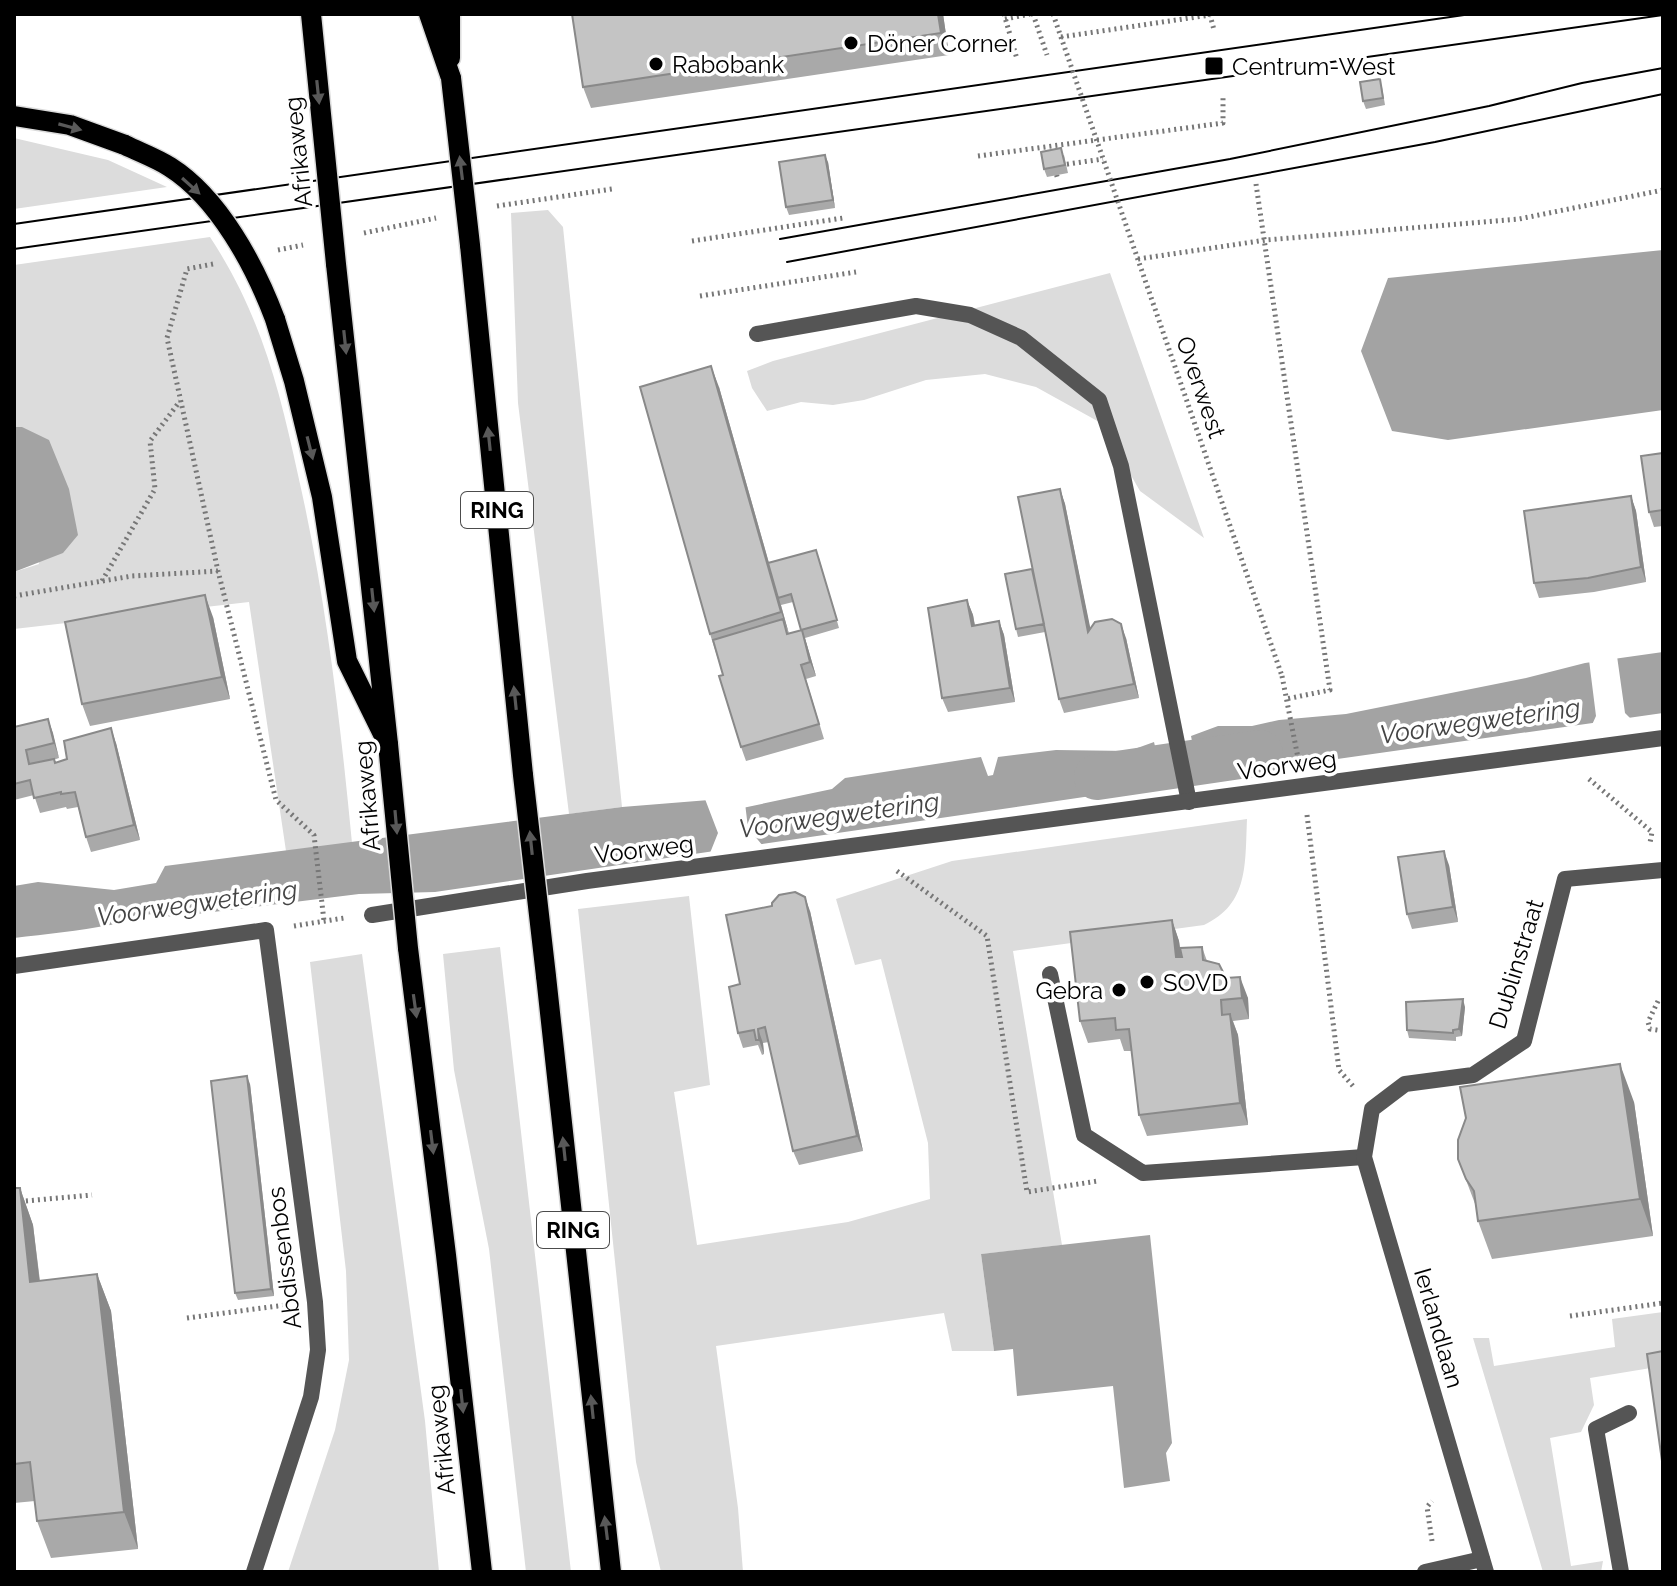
<svg xmlns="http://www.w3.org/2000/svg" width="1677" height="1586" viewBox="0 0 1677 1586" font-family="Raleway,sans-serif">
<rect width="100%" height="100%" fill="#fff"/>
<path fill="#dcdcdc" d="M14 138 108 160 167 187 14 209Z
M548 210 563 227 622 807 569 814 518 403 511 213Z
M210 237C260 313 279 387 298 475 326 597 340 719 352 843L286 851 249 602 14 629V572L39 564 22 427H14V265Z
M1110 273 1204 538 1140 491 1101 423 1036 387 985 374 926 380 864 400 833 405 801 402 767 411 752 388 747 371 773 361Z
M1247 819C1245 864 1249 904 1204 925L1013 951 1062 1245 981 1254 994 1351H952L944 1313 716 1346 738 1508 743 1572H661L636 1462 578 909 689 896 710 1085 674 1092 697 1245 848 1222 930 1199 928 1143 881 959 855 965 836 899 952 861Z
M500 947 571 1572H526L489 1249 454 1070 443 954Z
M362 954 425 1421 439 1572H288L335 1430 349 1360 346 1271 310 962Z
M1663 1312V1366L1590 1378 1594 1405 1581 1432 1550 1438 1571 1566 1603 1561 1601 1572H1543L1473 1338H1489L1494 1366 1615 1347 1612 1319Z"/>
<path fill="#a3a3a3" d="M1663 250V410L1448 440 1392 431 1361 351 1388 278Z
M14 427H22L49 440 69 489 78 535 63 553 14 572Z
M1663 652V713L1203 778 1198 771 1191 736 1218 726H1252L1279 720 1346 714 1526 678 1585 663Z
M1154 742 1162 776 1159 786 435 892 359 894 172 917C142 909 137 920 110 925 79 931 46 934 14 938V886L38 882 114 890 156 883 165 866 622 807 709 800 714 814 832 789 845 778 981 757 988 776 993 775 998 757 1056 750 1129 751Z
M1150 1235 1172 1443 1166 1453 1170 1481 1124 1488 1113 1386 1017 1396 1013 1349 994 1351 981 1254Z"/>
<path fill="#fff" d="M1617 656 1625 713 1633 721 1591 727 1596 716 1589 660Z
M712 798 716 809 745 803 748 828 763 846 710 853 718 833 705 799Z"/>
<g fill="none" stroke-linecap="round" stroke-linejoin="round">
<path stroke="#a3a3a3" stroke-width="46" d="M1097 777 1260 753"/>
<defs>
<path id="primary" d="M429 14 451 78
M450 14V58
M14 116 70 125 125 145
M470 245 523 775
M336 264 388 744
M275 319 294 381 322 497 347 661 383 734
M408 948 446 1255 482 1572
M546 976 611 1572"/>
</defs>
<use href="#primary" stroke="#dbdbdb" stroke-width="23"/>
<path stroke="#777" stroke-width="5" stroke-dasharray="2 4" stroke-linecap="butt" d="M1004 14 1017 59
M1033 14 1047 55
M1005 19 1030 14
M1061 37 1210 15 1214 30
M978 156 1223 123V97
M1061 165 1103 159
M1055 169 1058 180
M1256 184 1330 690 1286 699
M497 206 612 189
M364 233 436 218
M692 241 843 218
M278 250 303 245
M1138 259 1266 240 1519 219 1663 190
M213 264 187 269 167 338 218 571 276 800 314 835 324 921
M700 296 856 272
M102 581 155 489 150 441 180 401
M14 596 132 576 218 571
M1282 676 1298 758
M1589 779 1652 832 1650 843
M1307 815 1339 1070 1353 1086
M897 871 987 936 1027 1192 1098 1181
M294 926 344 918
M1658 1001 1648 1022 1650 1029 1663 1031
M14 1202 92 1195
M1570 1316 1663 1303
M187 1318 285 1305
M1432 1541 1427 1507 1432 1501"/>
<path stroke="#555" stroke-width="16" d="M757 334 916 306 970 315 1021 338 1099 400 1121 466 1189 802
M1050 974 1084 1135 1143 1173 1364 1157
M1425 1572 1482 1559
M1621 1572 1596 1429 1629 1413"/>
<path stroke="#555" stroke-width="16" d="M372 915 587 881 1663 738
M14 966 266 930 315 1302 318 1350 311 1397 254 1572
M1486 1572 1364 1157 1372 1109 1405 1084 1473 1075 1524 1041 1565 879 1663 870"/>
<use href="#primary" stroke="#000" stroke-width="20"/>
<path stroke="#000" stroke-width="2" d="M14 224 1471 14
M780 239 1230 159 1489 106 1582 83 1663 68
M14 249 1663 15
M787 262 1435 142 1663 94"/>
<defs>
<path id="primary-bridge" d="M311 14 336 264
M451 78 470 245
M125 145C139 152 156 158 170 167 219 198 255 266 275 319
M388 744 408 948
M523 775 546 976"/>
</defs>
<use href="#primary-bridge" stroke="#dbdbdb" stroke-width="23" stroke-linecap="butt"/>
<path stroke="#777" stroke-width="5" stroke-dasharray="2 4" stroke-linecap="butt" d="M1053 14 1282 676"/>
<use href="#primary-bridge" stroke="#000" stroke-width="20"/>
</g>
<path fill="#a9a9a9" fill-rule="evenodd" d="M572 14H943L949 55 591 108 583 87Z
M1382 87 1385 105 1366 109 1363 101Z
M1064 155 1068 173 1047 177 1044 169Z
M828 162 835 208 789 215 786 207Z
M719 387 769 563 819 558 839 628 805 638 816 676 806 679 824 739 746 761 741 747 723 675 710 634ZM793 602 801 630 789 634 781 605Z
M1663 453V526L1654 527 1649 512Z
M1060 489 1065 504 1090 629 1126 638 1139 698 1064 713 1059 699 1045 632 1018 637 1016 629 1032 569Z
M1631 496 1636 511 1646 582 1594 592 1539 598 1534 583Z
M967 600 973 615 975 625 999 621 1004 635 1015 702 948 712 942 698Z
M213 617 230 699 90 726 82 704Z
M48 719 59 758 53 760 55 763 116 743 140 840 91 852 86 837 78 807 67 809 66 807 40 813 34 795 14 800V727Z
M1449 865 1458 922 1412 929 1407 914Z
M810 911 863 1151 799 1165 793 1151 769 1042 763 1043 764 1054 762 1055 758 1045 743 1048 738 1033 740 984Z
M1172 920 1179 941 1180 948 1202 947 1207 961 1248 998 1249 1019 1233 1021 1238 1035 1248 1125 1147 1136 1139 1115 1132 1051H1124L1120 1039 1088 1043 1080 1021Z
M1465 1007 1462 1036 1456 1037V1041L1409 1038 1407 1030Z
M250 1084 274 1296 238 1300 235 1293Z
M1634 1102 1653 1236 1492 1259 1478 1221 1477 1209 1458 1159 1466 1118Z
M14 1188H20L33 1225 40 1281 97 1274 111 1311 138 1549 51 1558 37 1521 35 1501 14 1503Z"/>
<path fill="#898989" d="M938 14H943L949 55 941 33Z
M825 155 828 162 835 208 833 200Z
M711 366 719 387 789 634 781 612Z
M1060 489 1065 504 1094 646 1088 632Z
M1631 496 1636 511 1646 582 1641 567Z
M205 595 213 617 230 699 222 677Z
M967 600 973 615 977 640 972 626Z
M999 621 1004 635 1015 702 1010 688Z
M1121 624 1126 638 1139 698 1134 684Z
M802 630 807 645 816 676 810 662Z
M48 719 53 733 59 758 54 743Z
M111 728 116 743 140 840 134 825Z
M1444 851 1449 865 1458 922 1453 907Z
M805 897 810 911 863 1151 857 1136Z
M1172 920 1179 941 1184 979 1176 957Z
M1240 977 1248 998 1249 1019 1242 998Z
M1463 999 1465 1007 1462 1036 1459 1029Z
M1230 1014 1238 1035 1248 1125 1240 1103Z
M758 1029 763 1043 764 1054 759 1040Z
M1620 1064 1634 1102 1653 1236 1640 1199Z
M247 1076 250 1084 274 1296 271 1289Z
M20 1188 33 1225 44 1319 30 1282Z
M97 1274 111 1311 138 1549 124 1512Z"/>
<path fill="#c4c4c4" stroke="#898989" stroke-width="2" d="M572 14H938L941 33 583 87Z
M1380 79 1383 98 1363 101 1360 82Z
M1061 148 1065 165 1044 169 1041 152Z
M825 155 833 200 786 207 779 162Z
M711 366 781 612 710 634 640 387Z
M1663 453V510L1649 512 1641 456Z
M1060 489 1088 632 1095 622 1112 619 1121 624 1134 684 1059 699 1018 497Z
M1631 496 1641 567 1588 578 1534 583 1524 511Z
M816 550 837 620 801 630 791 594 778 598 768 563Z
M1032 569 1044 624 1016 629 1005 574Z
M205 595 222 677 82 704 65 622Z
M967 600 972 626 999 621 1010 688 942 698 928 608Z
M783 619 787 634 802 630 810 662 801 665 819 724 741 747 719 676 723 675 713 640Z
M48 719 54 743 26 750 29 764 54 759 55 763 67 759 64 741 111 728 134 825 86 837 75 792 61 794V792L34 798 30 780 14 784V727Z
M1444 851 1453 907 1407 914 1398 857Z
M795 892 805 897 857 1136 793 1151 765 1027 758 1029 759 1040H756L754 1030 738 1033 729 987 740 984 726 915 772 906V903L779 895Z
M1172 920 1176 957H1182L1180 948 1202 947 1203 960 1219 964 1226 978 1240 977 1242 998 1221 1000 1222 1015 1230 1014 1240 1103 1139 1115 1129 1029 1116 1030 1115 1018 1080 1021 1070 932Z
M1463 999 1459 1029 1453 1030V1033L1407 1030 1406 1002Z
M1620 1064 1640 1199 1478 1221 1474 1191 1466 1179 1458 1159V1140L1466 1118 1460 1087Z
M247 1076 271 1289 235 1293 211 1081Z
M14 1188H20L30 1282 97 1274 124 1512 37 1521 30 1462 14 1464Z
M1663 1351V1468L1647 1354Z"/>
<defs><path id="oneway-solid" d="M-6-.8H1V-3.2L6.5 0L1 3.2V.8H-6Z" transform="scale(2)"/></defs>
<g fill="#595959">
<use href="#oneway-solid" transform="translate(318 92) rotate(84)"/>
<use href="#oneway-solid" transform="translate(70 127) rotate(15)"/>
<use href="#oneway-solid" transform="translate(461 168) rotate(-97)"/>
<use href="#oneway-solid" transform="translate(191 186) rotate(42)"/>
<use href="#oneway-solid" transform="translate(345 342) rotate(84)"/>
<use href="#oneway-solid" transform="translate(489 439) rotate(-96)"/>
<use href="#oneway-solid" transform="translate(310 448) rotate(76)"/>
<use href="#oneway-solid" transform="translate(373 600) rotate(84)"/>
<use href="#oneway-solid" transform="translate(515 698) rotate(-96)"/>
<use href="#oneway-solid" transform="translate(396 822) rotate(85)"/>
<use href="#oneway-solid" transform="translate(531 843) rotate(-96)"/>
<use href="#oneway-solid" transform="translate(415 1006) rotate(82)"/>
<use href="#oneway-solid" transform="translate(432 1142) rotate(83)"/>
<use href="#oneway-solid" transform="translate(564 1149) rotate(-96)"/>
<use href="#oneway-solid" transform="translate(462 1401) rotate(84)"/>
<use href="#oneway-solid" transform="translate(592 1407) rotate(-96)"/>
<use href="#oneway-solid" transform="translate(606 1528) rotate(-97)"/>
</g>
<g fill="#000" stroke="#fff" stroke-width="3">
<circle cx="851" cy="43" r="8"/>
<circle cx="656" cy="64" r="8"/>
<rect x="1204" y="56" width="20" height="20" rx="4"/>
<circle cx="1147" cy="982" r="8"/>
<circle cx="1119" cy="990" r="8"/>
</g>
<g text-anchor="middle" dominant-baseline="central" stroke-width="7" stroke-linejoin="round" paint-order="stroke">
<g fill="#fff" stroke="#4c4c4c" stroke-width="2">
<rect x="461" y="492" width="72" height="36" rx="6"/>
<rect x="537" y="1212" width="72" height="36" rx="6"/>
</g>
<g font-size="22" font-weight="bold" fill="#000">
<text x="497" y="510">RING</text>
<text x="573" y="1230">RING</text>
</g>
<g font-size="24" fill="#000" stroke="#fff" text-anchor="start">
<text x="867" y="43">Döner Corner</text>
<text x="672" y="64">Rabobank</text>
<text x="1232" y="66">Centrum-West</text>
<text x="1163" y="982">SOVD</text>
<text x="1103" y="990" text-anchor="end">Gebra</text>
</g>
<g font-size="24" fill="#000" stroke="#fff">
<text transform="translate(298 152) rotate(-96)">Afrikaweg</text>
<text transform="translate(1201 387) rotate(71)">Overwest</text>
<text transform="translate(1287 765) rotate(-8)">Voorweg</text>
<text transform="translate(367 796) rotate(-95)">Afrikaweg</text>
<text transform="translate(644 849) rotate(-7)">Voorweg</text>
<text transform="translate(1516 964) rotate(-73)">Dublinstraat</text>
<text transform="translate(284 1258) rotate(-97)">Abdissenbos</text>
<text transform="translate(1439 1328) rotate(74)">Ierlandlaan</text>
<text transform="translate(441 1440) rotate(-96)">Afrikaweg</text>
</g>
<g font-size="26" font-style="italic" fill="#444" stroke="#fff">
<text transform="translate(1480 721) rotate(-8)">Voorwegwetering</text>
<text transform="translate(839 815) rotate(-8)">Voorwegwetering</text>
<text transform="translate(197 903) rotate(-8)">Voorwegwetering</text>
</g>
</g>
<rect width="1677" height="1586" fill="none" stroke="#000000" stroke-width="32"/>
</svg>
